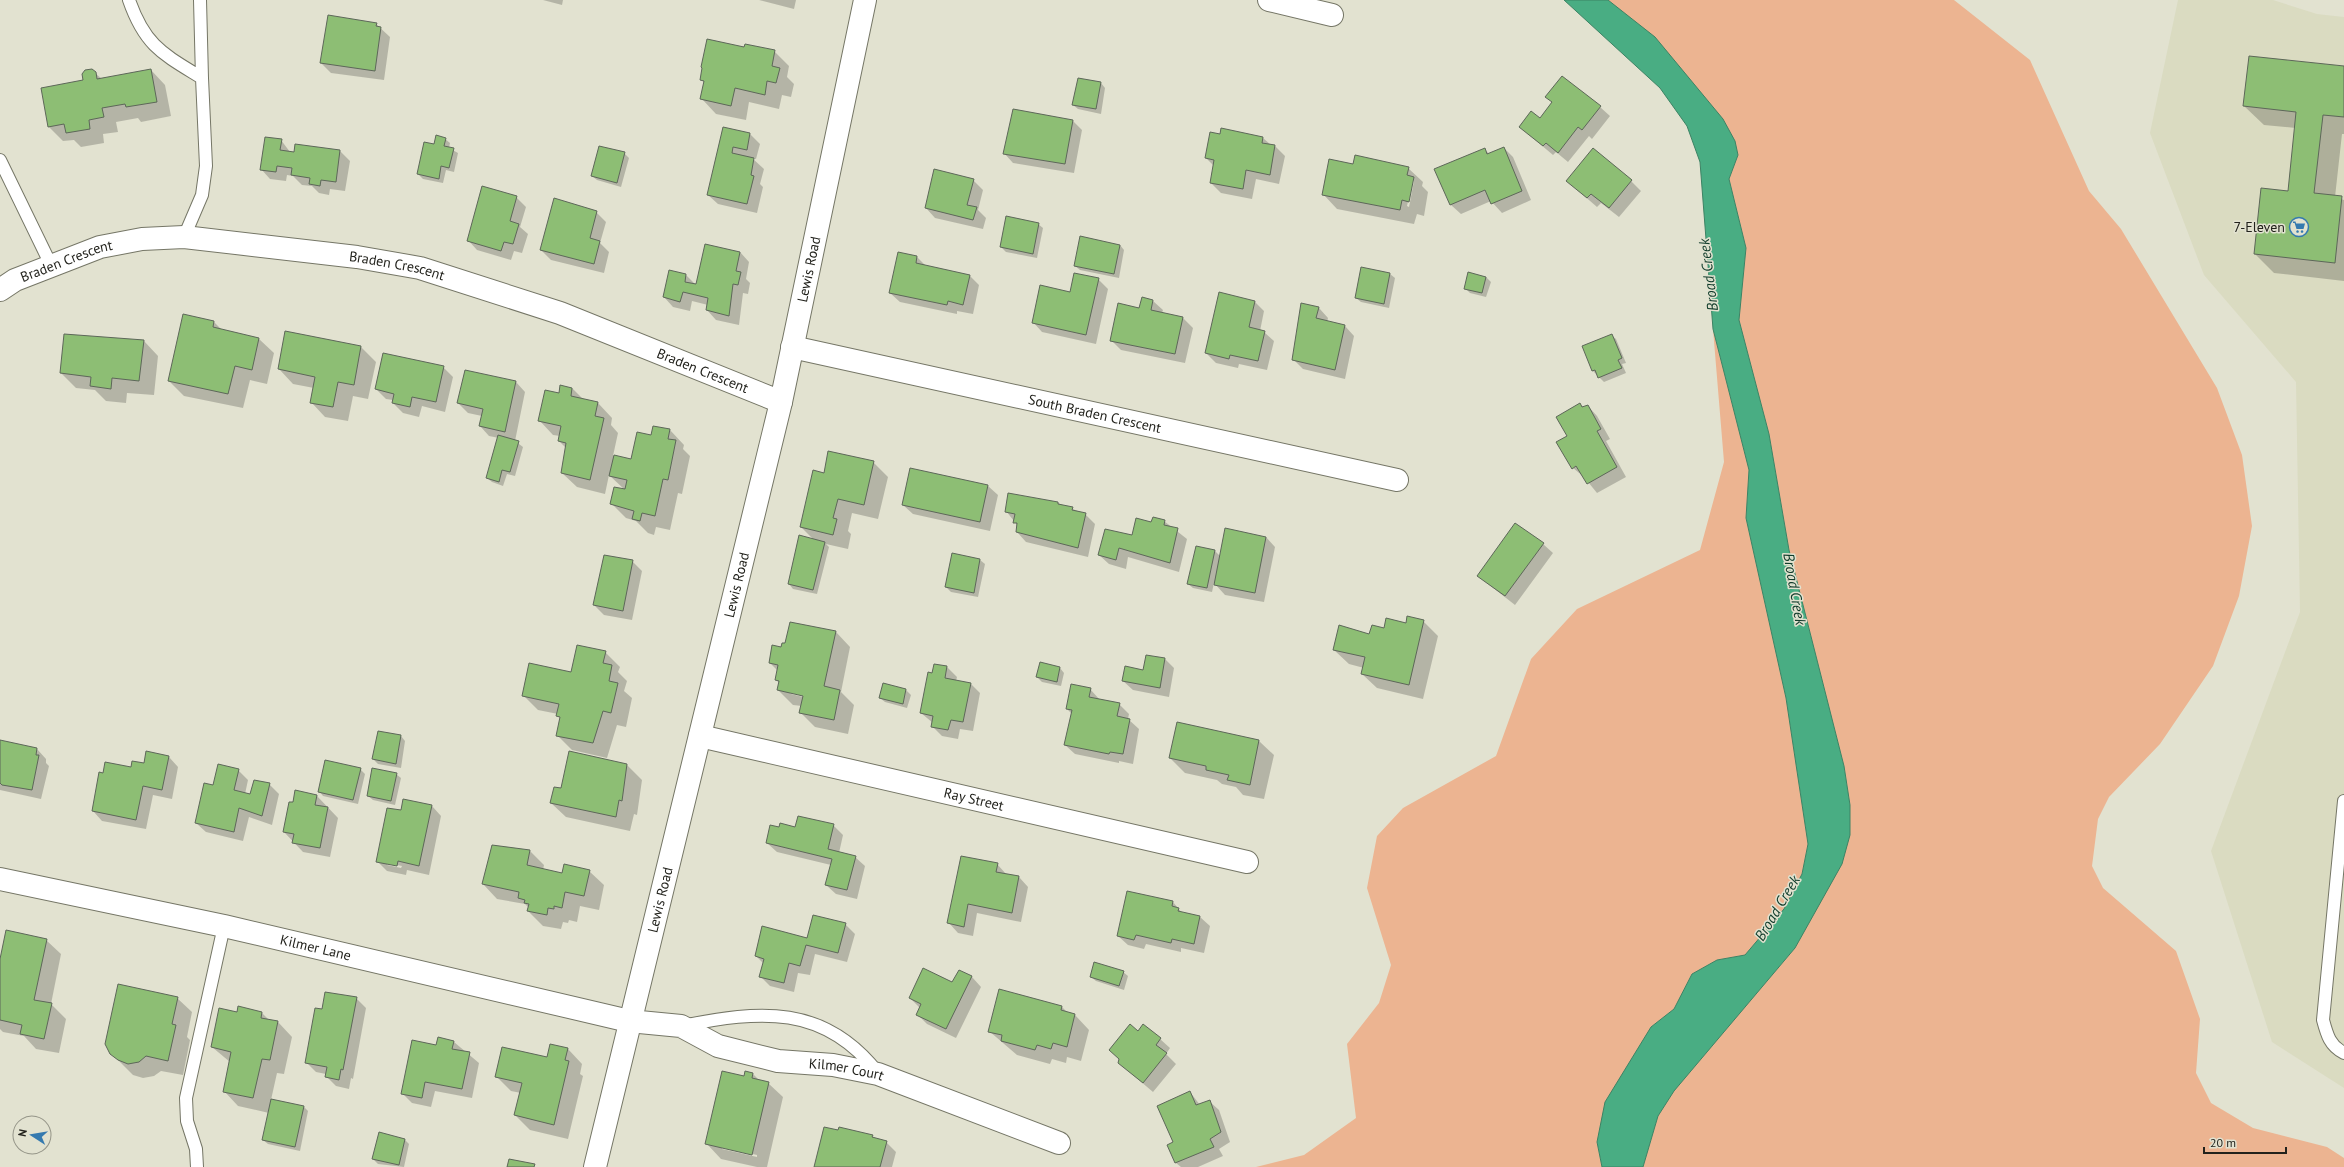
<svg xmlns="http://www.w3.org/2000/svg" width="2344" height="1167" viewBox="0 0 2344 1167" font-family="'PT Sans',sans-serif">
<rect width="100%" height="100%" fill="#e2e2d0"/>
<path fill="#dadbc1" d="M2178 0H2273L2317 14 2344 17V1088L2272 1042 2211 851 2300 612 2296 382 2204 275 2150 133Z"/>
<path fill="#ecb491" d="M1608 0H1954L2030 60 2089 191 2121 229 2217 388 2242 455 2252 526 2239 596 2213 666 2160 744 2109 797 2098 819 2092 866 2103 888 2176 951 2200 1019 2196 1073 2211 1103 2253 1128 2327 1147 2344 1158V1167H1643L1658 1116 1674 1090 1795 948 1850 805 1844 766 1789 550 1769 434 1739 320 1746 248 1729 179 1738 155Z
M1713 329 1749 470 1746 518 1786 698 1808 844 1802 874 1784 909 1745 955 1717 960 1692 974 1674 1009 1651 1027 1597 1142 1602 1167H1256L1304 1155 1356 1118 1347 1044 1379 1003 1391 965 1367 888 1377 836 1403 808 1496 756 1531 659 1577 609 1700 550 1724 462Z"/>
<path fill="#49ad83" stroke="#3d8364" d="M1564 0H1608L1655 37 1723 119 1735 141 1738 155 1729 179 1746 248 1739 320 1769 434 1789 550 1844 766 1850 805V835L1842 864 1795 948 1674 1091 1658 1116 1643 1167H1602L1597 1142 1605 1102 1651 1027 1674 1009 1692 974 1717 960 1745 955 1784 909 1802 874 1808 844 1786 698 1746 518 1749 470 1713 329 1700 162 1687 126 1660 88Z"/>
<path fill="#0003" fill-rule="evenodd" d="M543 0H563L562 5Z
M759 0H796L794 9Z
M376 24 390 37 384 80 331 73 321 63Z
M745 48 774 51 789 66 787 77 794 84 791 97 782 95 779 109 749 102 746 120 716 114 702 99 705 83 701 79Z
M2344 67V134H2342L2335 197 2344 200V281L2274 273 2255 254 2289 192 2296 128 2264 125 2244 106Z
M151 70 165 85 171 116 141 122 138 118 116 122 118 132 103 134 104 143 81 147 74 140 63 141 49 127 84 81 95 73 102 79Z
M1101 83 1105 88 1101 114 1078 109 1073 105Z
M1547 97 1600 107 1610 116 1592 139 1589 136 1568 162 1556 152 1553 155 1520 127 1540 119 1553 103Z
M1072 120 1082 130 1074 173 1013 163 1004 153Z
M723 128 750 134 760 144 756 159 752 158 764 169 760 184 763 187 757 213 718 204 708 195Z
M1221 135 1263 138 1271 145 1275 146 1285 156 1279 184 1256 179 1252 199 1221 193 1211 183 1214 166 1206 158Z
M445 139 450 143 449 148 458 153 454 172 446 170 443 183 423 179 418 174 435 145Z
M281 140 290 152 295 153 296 145 340 151 350 161 345 191 330 189 329 195 319 193 312 186 302 185 293 176 287 175 286 181 270 179 261 169Z
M1504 148 1513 157 1531 200 1502 213 1491 201 1461 214 1451 205 1436 170 1485 149 1489 154Z
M624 153 629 158 621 187 597 180 592 176Z
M1354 166 1408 168 1423 182 1422 186 1428 192 1424 216 1417 214 1414 224 1337 209 1323 194ZM1413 179 1414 181 1409 207 1407 206Z
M973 180 983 190 978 210 986 218 983 229 935 218 926 208Z
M1567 181H1631L1641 191 1619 217 1601 203 1597 207Z
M516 197 526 207 520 227 528 234 522 253 514 251 511 260 477 250 468 240Z
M596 212 606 222 600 243 609 252 604 273 551 260 541 250Z
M1038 224 1043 228 1037 258 1006 252 1001 247Z
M1120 245 1124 250 1119 278 1080 270 1075 266Z
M740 252 749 262 746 279 750 283 748 294 743 293 739 325 716 320 707 310 708 305 692 301 690 311 673 307 664 297 686 275 697 286Z
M917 257 926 266 969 275 979 285 973 314 957 311V314L900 302 890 293Z
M1362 268 1390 274 1395 278 1389 308 1361 302 1356 298Z
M1469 273 1486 277 1491 282 1486 297 1470 293 1465 288Z
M1098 279 1108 289 1096 344 1042 332 1033 322 1071 293Z
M1153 301 1163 310 1162 313 1183 318 1193 328 1185 363 1121 350 1111 340 1140 309Z
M1255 302 1264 311 1260 331 1264 332 1274 341 1267 370 1239 364 1238 368 1216 363 1206 353Z
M1302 304 1319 308 1328 318 1327 322 1345 326 1354 336 1345 379 1303 369 1294 360Z
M184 315 214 322 223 331 259 339 274 353 267 384 250 380 243 408 184 396 169 381Z
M286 332 361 347 376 362 368 399 353 396 348 421 325 417 311 402 314 388 293 384 279 369Z
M1611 335 1616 339 1626 363 1622 364 1626 373 1604 382 1592 370Z
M144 341 158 356 154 395 127 393 126 403 106 401 95 390 76 388 61 373Z
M443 367 453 377 445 412 422 406 419 417 403 413 393 403V400L386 399 376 389Z
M516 382 525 392 515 441 523 447 515 476 507 474 503 486 492 482 487 478 499 438 489 436 480 426 482 416 468 413 458 403Z
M572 388 584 400 598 403 612 418 611 425 618 433 613 456 632 460 651 436 670 430 684 445 683 449 690 456 682 494 678 493 670 530 656 527 654 535 648 533 636 521 626 518 611 503 625 490 609 475 605 494 577 487 562 473 566 448 559 441 560 436 553 435 539 420 559 394Z
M1580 404 1584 408 1588 406 1597 416 1610 439 1606 441 1626 477 1597 493 1584 477 1573 468 1568 436Z
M873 462 888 477 878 519 852 513 848 531 851 534 848 549 826 544 829 547 817 594 793 589 789 584 814 540 801 527 824 474Z
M988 486 998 495 990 531 913 514 903 505Z
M1058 503 1085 514 1095 524 1088 557 1026 542 1017 532 1018 526 1006 511Z
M1164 521 1187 539 1179 572 1128 557 1126 569 1109 564 1099 555 1152 524Z
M1266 537 1275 547 1264 602 1225 595 1214 583 1212 592 1193 588 1188 584 1215 551 1221 557Z
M1543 544 1553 553 1515 605 1478 576Z
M953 554 980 560 985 564 978 597 951 592 946 587Z
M632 561 642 571 632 620 604 615 594 605Z
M1423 621 1438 636 1423 699 1377 688 1362 674 1364 668 1349 664 1334 650 1385 629Z
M836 632 850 647 841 692 854 705 848 734 815 727 800 712 802 706 793 705 778 690 780 683 776 680 778 671 770 663ZM789 692 808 696 807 698 791 694Z
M605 652 620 667 618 672 627 681 624 691 632 698 626 727 617 725 607 758 572 750 557 735 561 719 558 714 538 710 523 695 572 673Z
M1165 659 1174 668 1169 697 1133 690 1123 681Z
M935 665 947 667 957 677 956 681 970 683 980 693 973 731 960 729 958 739 942 736 932 726 933 723 921 713Z
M1060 668 1064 673 1061 686 1042 682 1037 677Z
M884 685 906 690 911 695 907 708 885 702 880 698Z
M1090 689 1100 700 1119 704 1129 714 1128 719 1139 729 1133 764 1119 761V763L1075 754 1065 745 1072 714 1067 709Z
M1178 723 1259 741 1274 755 1264 799 1243 795 1236 787 1222 784 1217 780 1185 773 1170 758Z
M401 736 405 741 401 768 378 764 373 759Z
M0 741 37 749 46 759V763L49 766 41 799 0 790Z
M570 753 627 765 642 780 637 815 634 814 630 831 566 817 551 803 562 789Z
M169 757 178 767 172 799 153 795 146 829 102 821 93 811 103 774 132 768Z
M360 769 365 774 358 804 323 796 319 791Z
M238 770 248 780 245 794 251 795 269 784 279 794 272 825 249 817 243 841 206 832 196 823 214 786Z
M396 774 401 778 395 805 373 800 368 796Z
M296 791 317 796 338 818 330 857 303 852 284 832Z
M432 806 441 816 429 875 407 870 406 875 387 871 377 861 401 812ZM387 863 402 866 401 868 387 865Z
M833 825 843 835 839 853 855 857 865 866 857 899 836 894 826 885 831 865 777 852 767 843 780 828Z
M530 851 544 865 543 870 563 874 589 871 604 885 599 910 580 906 577 922 569 920 568 923 563 922 561 929 543 926 528 911 529 908 525 904 497 899 483 884Z
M997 864 1007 875 1019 877 1028 887 1021 922 977 913 973 936 958 933 949 923Z
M1173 902 1182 913 1200 917 1210 926 1204 953 1181 948V952L1146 944 1144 949 1128 945 1118 936Z
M845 924 855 934 847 962 815 954 810 975 798 973 794 992 770 986 760 976 764 964 756 956Z
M46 940 61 954 51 1004 66 1019 59 1053 36 1049 24 1036 3 1032 0 1029V964Z
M959 971 972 977 981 987 956 1038 927 1024 917 1014 920 1008 910 998 953 984Z
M1123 972 1128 976 1124 990 1096 981 1091 977Z
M177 998 192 1012 187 1037 190 1040 183 1075 161 1071 154 1076 143 1078 133 1075 111 1053Z
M356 998 366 1008 353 1079 351 1078 349 1089 336 1086 326 1076V1074L316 1072 306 1062 323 1010Z
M1062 1007 1068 1013 1075 1015 1089 1030 1081 1061 1067 1057 1066 1063 1052 1059 1050 1064 1017 1055 989 1031Z
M238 1013H262L269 1020 278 1022 292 1037 284 1074 277 1073 271 1100 304 1107 308 1111 300 1151 268 1144 263 1140 269 1113 238 1106 224 1091 230 1062 212 1047Z
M1138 1032 1160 1039 1170 1048 1166 1054 1176 1064 1153 1092 1119 1063Z
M454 1042 479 1063 472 1098 435 1091 431 1107 412 1103 402 1093 437 1046Z
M550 1045 568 1049 582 1064 580 1074 583 1076 568 1139 530 1130 515 1115 521 1093 511 1091 496 1076 548 1058Z
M746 1073 753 1074 760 1081 768 1083 783 1097 767 1167H757L721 1159 707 1144ZM722 1147 757 1155V1157L722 1149Z
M1190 1092 1200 1105 1209 1101 1219 1110 1230 1142 1219 1149 1223 1156 1198 1167H1181L1176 1163 1169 1145 1174 1143Z
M872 1136 876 1139 886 1142 896 1152 892 1167H815Z
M405 1140 409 1144 404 1167 378 1164 373 1159Z"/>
<path fill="#8dbe74" stroke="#5d6759" d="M328 15 377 23 376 26 381 27 375 71 320 63Z
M707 39 744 47 745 44 775 50 772 66 780 68 776 83 767 81 765 95 735 88 731 106 700 99 704 81 700 80 702 68 701 67Z
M2249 56 2344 66V117L2323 115 2314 193 2342 196 2335 263 2254 254 2261 188 2288 191 2296 112 2243 106Z
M92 69 96 72 97 79 151 69 157 102 126 107 125 104 102 108 104 117 89 120 90 129 66 133 64 124 48 127 41 88 83 80 82 74 85 70Z
M1562 76 1601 106 1582 130 1578 127 1558 153 1546 143 1543 146 1519 127 1531 111 1540 118 1552 102 1545 97Z
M1078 78 1101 82 1096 109 1072 105Z
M1013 109 1073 120 1065 164 1003 154Z
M723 127 750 133 747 150 733 147 732 153 754 158 751 175 754 176 747 204 707 195Z
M1221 128 1263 137 1262 143 1275 145 1270 175 1246 170 1243 189 1210 183 1214 160 1205 158 1210 132 1220 134Z
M436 135 446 138 444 146 454 148 449 168 441 166 439 179 417 174 424 142 434 144Z
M265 137 282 139 280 150 294 152 295 144 340 150 336 182 321 180 320 186 309 184 310 178 291 175 292 168 277 166 276 172 260 170Z
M599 146 625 152 617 183 591 176Z
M1504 147 1522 191 1491 204 1485 190 1450 205 1434 169 1485 148 1487 154Z
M1593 148 1632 180 1609 208 1591 194 1587 198 1566 181Z
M1355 155 1409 167 1407 175 1414 177 1409 202 1402 200 1400 210 1322 195 1329 159 1353 164Z
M934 169 974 179 967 205 977 207 973 220 925 208Z
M482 186 517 196 510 221 519 224 513 244 504 242 501 251 467 241Z
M554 198 597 211 590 238 600 241 594 264 540 250Z
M1006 216 1039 223 1033 254 1000 247Z
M1080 236 1120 245 1114 274 1074 266Z
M705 244 740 252 736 271 741 272 738 285 733 284 729 316 706 310 708 298 683 292 680 302 663 297 669 270 686 274 685 282 696 284Z
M898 252 917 256 916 263 970 275 963 305 948 301 947 305 889 293Z
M1361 267 1390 273 1384 304 1355 298Z
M1468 272 1486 277 1482 293 1464 289Z
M1074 273 1099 278 1086 335 1032 323 1040 285 1070 292Z
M1219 292 1255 301 1249 327 1265 331 1258 361 1230 355 1229 359 1205 353Z
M1142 297 1153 300 1151 310 1183 317 1175 354 1110 341 1118 303 1139 308Z
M1301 303 1319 307 1316 318 1345 325 1335 370 1292 360Z
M183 314 214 321 213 327 259 338 252 370 235 366 228 394 168 381Z
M285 331 361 346 354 385 338 382 333 407 310 403 315 377 278 369Z
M64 334 144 340 139 381 112 378 111 389 90 386 91 377 60 373Z
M1612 334 1622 358 1618 360 1622 368 1598 378 1595 370 1592 371 1582 346Z
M383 353 444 366 436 402 412 397 410 407 392 403 394 394 375 389Z
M465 370 516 381 505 432 479 426 483 409 457 403Z
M560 385 572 388 571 396 598 402 595 416 604 418 590 480 561 473 566 443 558 441 561 426 538 421 545 390 559 393Z
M1580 403 1582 407 1588 405 1601 429 1597 431 1617 467 1587 484 1576 466 1572 469 1556 442 1567 436 1556 417Z
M653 426 670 429 668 439 676 440 668 480 663 479 655 516 642 513 640 521 632 519 634 511 610 504 614 487 625 489 627 480 609 476 614 455 631 459 637 432 651 435Z
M498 435 519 441 510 472 502 470 499 482 486 478Z
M828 451 874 461 864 505 838 499 833 518 837 519 833 535 800 527 813 470 824 473Z
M910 468 988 485 980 522 902 505Z
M1008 493 1058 502V504L1073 507 1072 510 1086 513 1078 548 1016 532 1017 523H1013L1015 514 1005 512Z
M1153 517 1165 520 1164 525 1178 528 1170 563 1119 548 1116 560 1098 555 1105 529 1132 535 1136 518 1151 522Z
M1515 523 1544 543 1505 596 1477 576Z
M1225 528 1266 537 1255 593 1214 585Z
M799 535 825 542 813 590 788 584Z
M1196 546 1215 550 1207 588 1187 584Z
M952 553 980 559 974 593 945 587Z
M604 555 633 560 623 611 593 605Z
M1407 616 1424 620 1409 685 1361 674 1365 657 1333 650 1339 625 1369 634 1372 625 1384 628 1386 618 1406 623Z
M790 622 836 631 824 686 840 690 834 720 799 713 803 696 777 690 779 681 775 680 778 665 769 663 772 645 781 647 782 643H785Z
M577 645 606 651 603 663 612 665 609 681 618 683 611 713 603 711 593 743 556 736 560 717 556 716 559 704 522 696 529 663 571 672Z
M1146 655 1165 658 1160 688 1122 681 1125 666 1143 670Z
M1040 662 1060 667 1057 682 1036 677Z
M934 664 947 666 945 678 971 683 963 722 951 720 948 730 931 727 933 716 920 713 928 672 932 673Z
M883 683 906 689 903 704 879 698Z
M1071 684 1091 688 1089 697 1120 703 1117 716 1130 719 1123 754 1110 752 1109 754 1064 745 1072 710 1066 709Z
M1177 722 1259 740 1250 785 1227 780 1229 775 1206 770V766L1169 758Z
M378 731 401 735 396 764 372 759Z
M0 740 37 748 36 755H39L32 790 2 785 0 783Z
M146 751 169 756 162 790 143 786 136 820 92 811 99 772 103 773 105 762 131 767 132 761 144 763Z
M569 751 627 764 622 801 619 800 616 817 550 803 554 787 561 788Z
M325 760 361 768 353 800 318 792Z
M218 764 239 769 234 790 250 794 254 780 270 783 262 816 239 808 234 832 195 823 204 783 213 785Z
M372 768 397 773 391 801 367 796Z
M295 790 317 795 315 805 328 807 320 848 292 843 294 834 283 832 289 802H293Z
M403 799 432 805 419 866 398 861 397 866 376 862 387 808 401 810Z
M798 816 834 824 828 849 856 856 847 890 825 885 832 859 766 843 770 825 779 827 780 823 795 827Z
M492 845 530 850 527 865 562 873 564 864 590 870 584 896 565 892 562 908 554 906V909L548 908 547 915 527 911 529 904 524 903 525 900 518 898 519 892 482 884Z
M961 856 998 863 996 872 1019 876 1012 913 968 904 964 927 947 923Z
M1127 891 1173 901 1172 906 1179 908 1178 911 1200 916 1194 944 1172 939 1171 943 1136 935 1134 940 1117 936Z
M813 915 846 923 838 953 806 945 800 966 789 963 784 983 759 977 764 959 755 956 762 926 807 938Z
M6 930 47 939 34 1000 52 1003 44 1039 20 1034 22 1025 0 1020V959Z
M1094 962 1124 971 1119 986 1090 977Z
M923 968 952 982 959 970 972 976 946 1029 916 1015 921 1004 909 998Z
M118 984 178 997 172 1024 176 1025 168 1061 146 1056 139 1062 128 1064 118 1060 110 1054 105 1044Z
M999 989 1062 1006 1061 1010 1075 1014 1067 1047 1053 1043 1051 1049 1037 1045 1035 1050 1001 1041 1002 1035 988 1032Z
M325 992 357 997 343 1070 341 1069 339 1080 325 1077 327 1067 305 1063 315 1008 322 1009Z
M238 1006 262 1012 261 1018 278 1021 270 1060 262 1059 253 1098 223 1092 231 1052 211 1047 219 1008 237 1012Z
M1130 1024 1138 1031 1143 1024 1161 1038 1156 1045 1167 1053 1143 1083 1118 1063 1119 1059 1109 1050Z
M438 1037 454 1041 452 1049 470 1052 462 1089 425 1082 422 1098 401 1094 412 1040 436 1045Z
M550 1044 568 1048 565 1060 569 1061 554 1125 514 1115 522 1083 495 1077 502 1047 547 1057Z
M722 1071 744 1076 745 1071 753 1073 752 1078 769 1082 752 1155 705 1144Z
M1190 1091 1196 1105 1210 1100 1221 1132 1210 1139 1214 1147 1175 1163 1167 1145 1173 1142 1157 1106Z
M271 1099 304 1106 295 1147 262 1140Z
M824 1127 838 1130 839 1127 873 1135 872 1137 887 1141 880 1167H814Z
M379 1132 405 1139 399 1165 372 1159Z
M509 1159 535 1164 534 1167H507Z"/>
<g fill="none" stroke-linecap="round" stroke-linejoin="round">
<defs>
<path id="lane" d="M129 0C145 46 163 54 202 78L200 0
M0 160 51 265
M184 237 202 195 206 166 202 78
M2344 801 2323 1020C2327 1035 2330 1046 2344 1053
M682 1026C760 1010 824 1004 878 1073
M197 1167 196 1149 187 1121 186 1098 224 926"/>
<g id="street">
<path d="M1269 0 1332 15"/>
<path id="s1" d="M0 290 15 280 100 247 142 239 184 237 357 257 420 268 560 313 781 402"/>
<path id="s2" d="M792 347 1397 480"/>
<path id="s3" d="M700 736 1247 862"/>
<path id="s4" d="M0 879 224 926 629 1021 681 1026 718 1046 778 1061 833 1065 878 1074 1059 1143"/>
<path id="s5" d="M595 1167 781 402 865 0"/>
</g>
</defs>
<use href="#lane" stroke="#757666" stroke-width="14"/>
<use href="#street" stroke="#757666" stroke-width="24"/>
<use href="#lane" stroke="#fff" stroke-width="12"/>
<use href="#street" stroke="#fff" stroke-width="22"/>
</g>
<defs>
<symbol id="supermarket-ring" viewBox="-11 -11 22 22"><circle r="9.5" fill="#e2e2d0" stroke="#357aaf" stroke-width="1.5"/><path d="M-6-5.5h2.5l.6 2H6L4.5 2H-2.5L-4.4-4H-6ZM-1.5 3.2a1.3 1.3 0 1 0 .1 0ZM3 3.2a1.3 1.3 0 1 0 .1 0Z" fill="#357aaf"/></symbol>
</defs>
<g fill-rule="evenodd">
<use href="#supermarket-ring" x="2288" y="216" width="22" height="22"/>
</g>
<g text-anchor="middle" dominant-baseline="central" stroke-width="3" stroke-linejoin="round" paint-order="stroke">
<g font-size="14" fill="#22221c" stroke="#e2e2d0" text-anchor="end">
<text x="2285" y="227">7-Eleven</text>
</g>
<g font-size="14" fill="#22221c" stroke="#e2e2d0">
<text stroke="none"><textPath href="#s1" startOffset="73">Braden Crescent</textPath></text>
<text stroke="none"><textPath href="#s1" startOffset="409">Braden Crescent</textPath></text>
<text stroke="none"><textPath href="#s5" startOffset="923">Lewis Road</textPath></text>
<text stroke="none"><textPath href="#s1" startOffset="733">Braden Crescent</textPath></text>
<text stroke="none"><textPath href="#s2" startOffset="310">South Braden Crescent</textPath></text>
<text stroke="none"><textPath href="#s5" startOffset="599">Lewis Road</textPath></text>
<text stroke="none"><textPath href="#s3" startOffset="281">Ray Street</textPath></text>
<text stroke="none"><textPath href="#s5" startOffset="275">Lewis Road</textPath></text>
<text stroke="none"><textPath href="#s4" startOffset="323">Kilmer Lane</textPath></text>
<text stroke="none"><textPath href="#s4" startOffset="870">Kilmer Court</textPath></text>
</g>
<g font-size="15" font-style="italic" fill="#113c2b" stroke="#e2e2d0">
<text transform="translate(1708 275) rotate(-97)">Broad Creek</text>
<text transform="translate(1795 589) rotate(80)">Broad Creek</text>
<text transform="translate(1777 908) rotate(-59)">Broad Creek</text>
</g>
</g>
<g transform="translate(32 1135) rotate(282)"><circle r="19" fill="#e2e2d0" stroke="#959588"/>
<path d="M0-3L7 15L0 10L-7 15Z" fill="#357aaf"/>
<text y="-6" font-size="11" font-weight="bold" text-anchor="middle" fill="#22221c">N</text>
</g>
<path d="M2204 1147v6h82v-6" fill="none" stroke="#22221c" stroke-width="2"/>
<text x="2210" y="1147" font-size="12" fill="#22221c" stroke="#e2e2d0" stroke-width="3" paint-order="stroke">20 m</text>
</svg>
